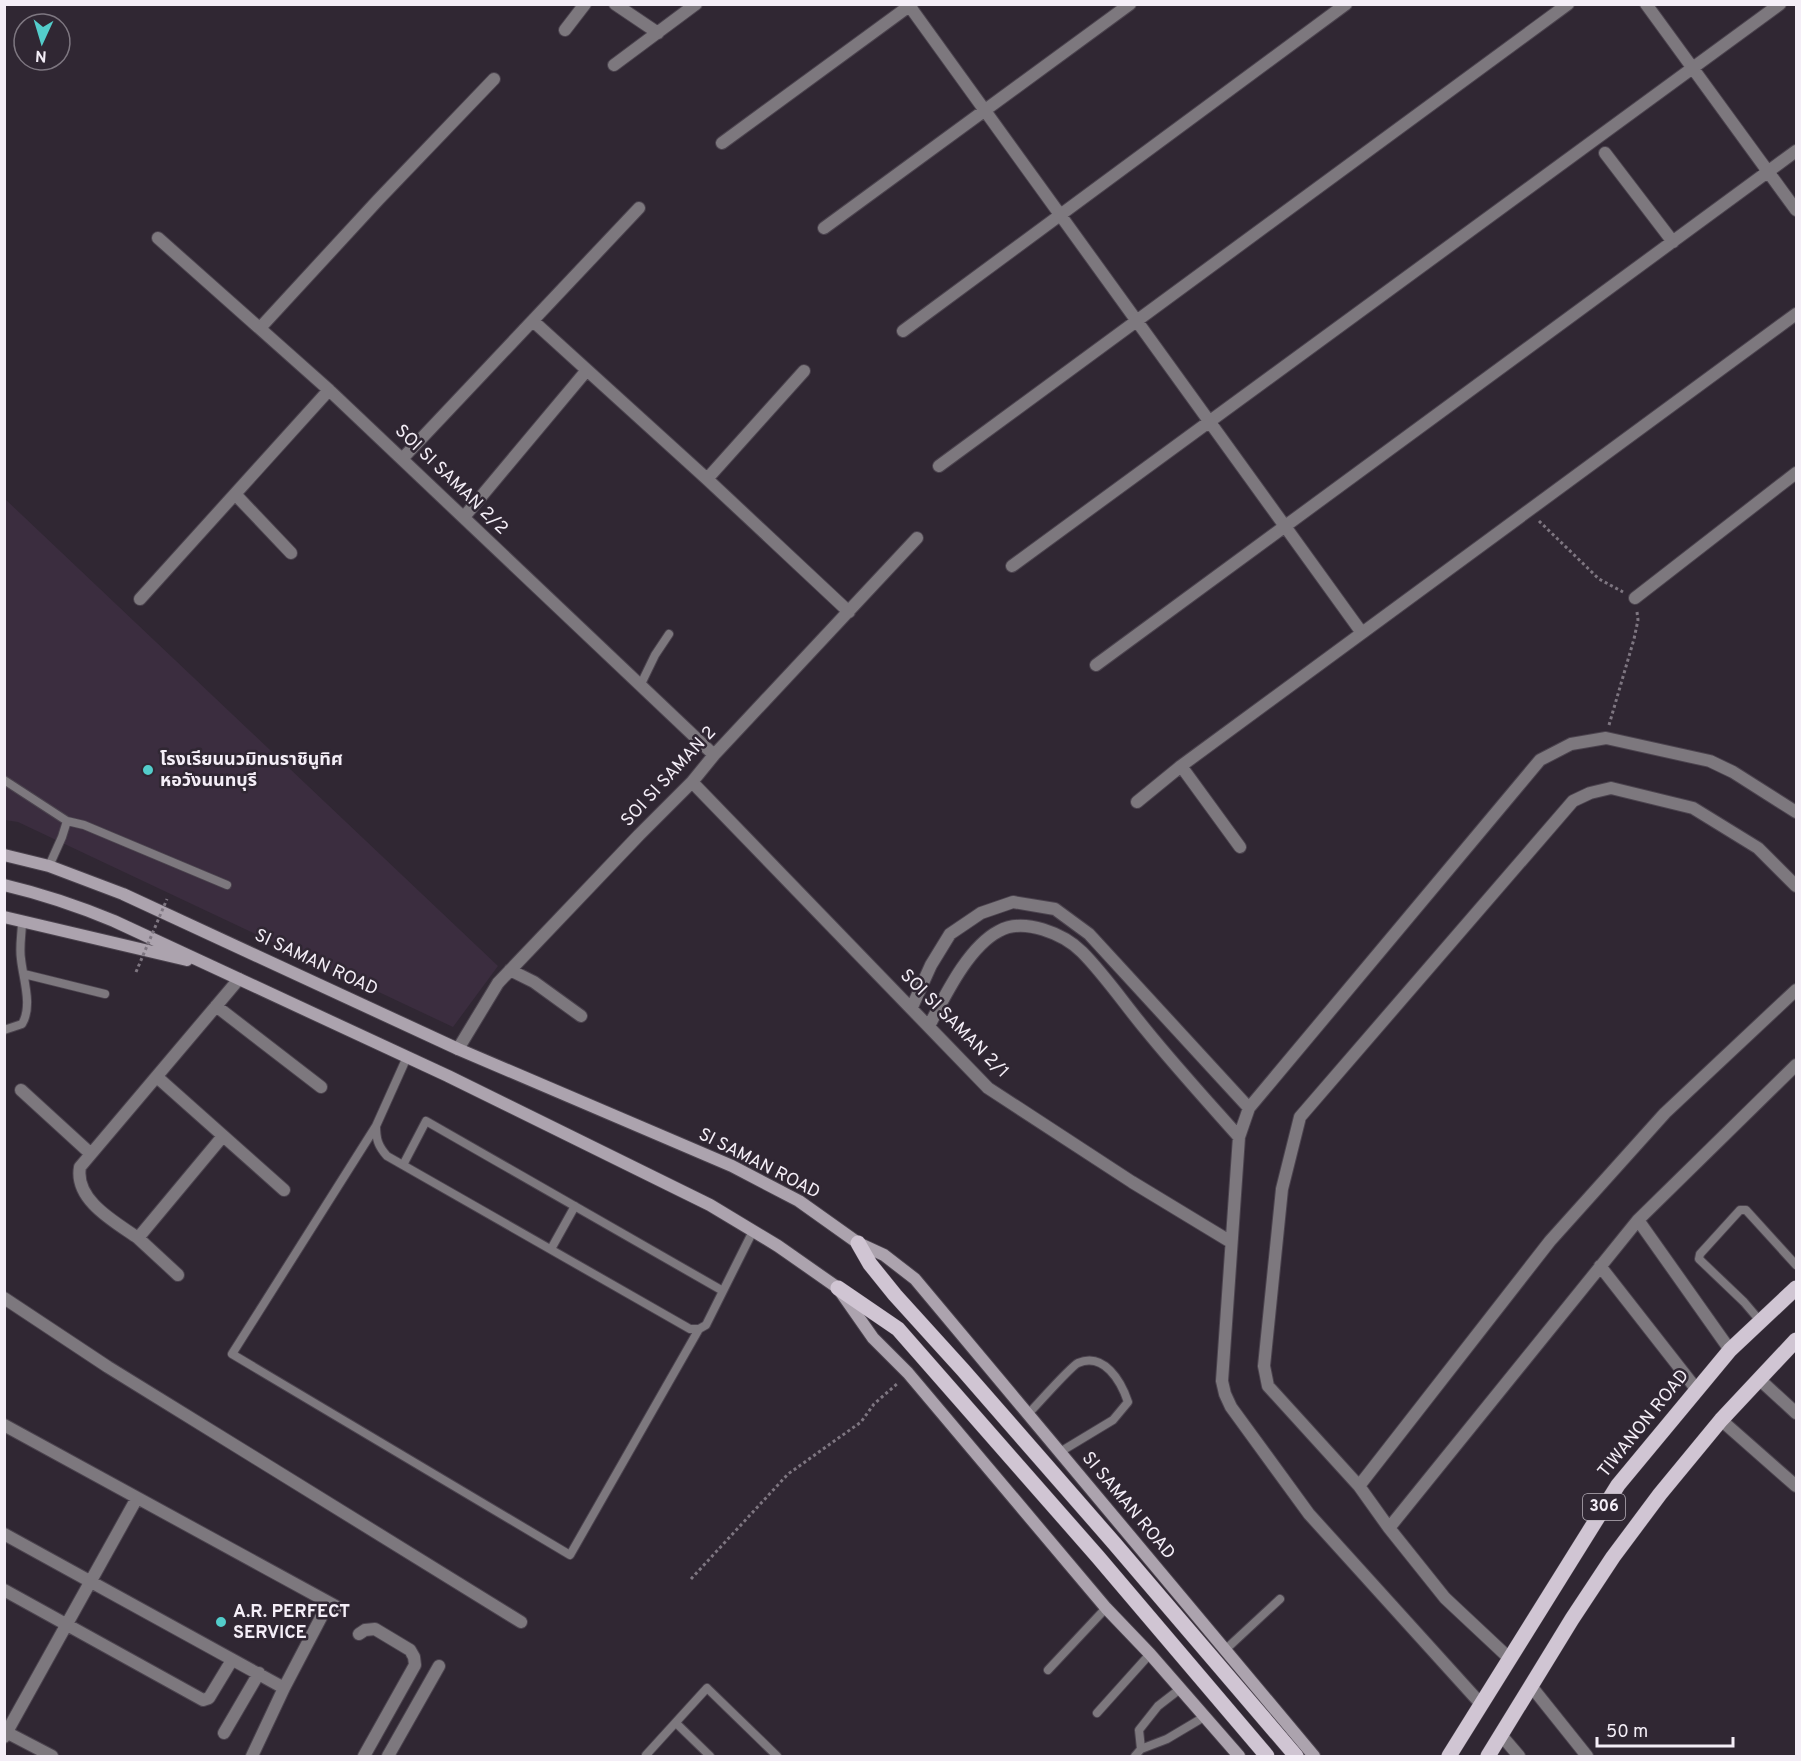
<svg xmlns="http://www.w3.org/2000/svg" width="1801" height="1761" viewBox="0 0 1801 1761" font-family="Overpass,'Noto Sans Thai',sans-serif">
<rect width="100%" height="100%" fill="#302733"/>
<path fill="#3b2d3f" d="M4 498 498 966 453 1027 18 822 5 820Z"/>
<g fill="none" stroke-linecap="round" stroke-linejoin="round">
<defs>
<path id="lane" d="M640 686 655 655 669 634
M4 780 67 821 62 837 49 866
M67 821 84 825 227 885
M24 974 105 994
M4 1030 22 1024C33 1006 23 979 21 959 19 947 22 933 22 921
M407 1057 376 1126C376 1139 378 1146 387 1156L690 1329H699L706 1325 753 1231
M376 1126 232 1354 570 1555 699 1329
M403 1165 426 1121 723 1291
M551 1249 575 1206
M1761 1322 1744 1302 1699 1259 1700 1254 1740 1210H1746L1796 1265
M1028 1414C1037 1405 1070 1367 1078 1363 1104 1352 1121 1381 1128 1402L1113 1420 1060 1452
M1225 1650 1280 1599
M1048 1670 1106 1608
M1180 1689 1158 1706 1139 1730 1141 1749 1167 1739 1204 1717
M1097 1713 1150 1654
M676 1723 710 1756
M648 1756 646 1755 707 1688 777 1756
M1135 1756 1141 1749"/>
<path id="street" d="M615 4 658 33
M908 4 1362 633
M1646 4 1796 210
M565 30 585 4
M614 65 696 4
M722 143 912 4
M1605 153 1673 242
M824 228 1130 4
M158 238 329 390 714 755
M533 321 707 479 849 612
M260 328 378 200 494 79
M903 331 1346 4
M402 459 639 208
M939 466 1568 4
M707 479 804 371
M235 494 291 553
M464 517 587 370
M1012 566 1780 4
M1635 598 1796 473
M140 599 329 390
M1096 665 1796 151
M1181 766 1240 847
M692 782 988 1088 1132 1182 1231 1242
M1137 802 1181 766 1796 314
M510 970 534 982 581 1016
M216 1006 321 1087
M912 1007 931 965 950 934 981 913 1013 902 1055 909 1089 934 1249 1108
M929 1026C945 996 968 947 999 931 1024 917 1064 934 1082 952 1104 974 1126 1006 1146 1030 1176 1067 1208 1102 1239 1137
M458 1049 498 983 639 835 692 782 714 755 917 538
M157 1077 284 1190
M21 1090 91 1154
M223 1136 138 1238C115 1222 74 1200 80 1167L239 979
M1638 1220 1730 1350
M138 1238 178 1275
M1600 1266 1697 1390
M4 1298 108 1367 521 1622
M1759 1379 1796 1413
M1721 1420 1796 1486
M4 1425 339 1608
M1359 1486 1550 1241 1665 1113 1796 990
M1389 1528 1638 1220 1796 1065
M4 1534 284 1688
M4 1590 203 1700 209 1698 232 1660
M359 1634 365 1630 375 1629 410 1650 414 1657 415 1665 364 1756
M1509 1658 1445 1598 1389 1528 1359 1486 1268 1386 1264 1366 1282 1189 1300 1117 1573 801 1590 793 1611 788 1693 808 1758 848 1796 886
M1531 1686 1587 1756
M1481 1704 1309 1514 1231 1407 1225 1394 1222 1381 1239 1137 1249 1108 1540 760 1571 744 1606 738 1710 761 1733 772 1796 812
M4 1731 52 1756
M224 1733 259 1673
M1501 1735 1519 1756
M4 1737 137 1498
M252 1756 284 1688 327 1606
M388 1756 439 1666"/>
<path id="secondary" d="M4 855 49 866 123 894 458 1049 732 1166 799 1201 858 1243 884 1255 915 1279 1314 1756
M4 885C42 894 78 906 114 921L448 1076 710 1205 778 1246 838 1288 873 1338 908 1373 1106 1608 1150 1654 1239 1756
M4 917 187 960"/>
<path id="primary" d="M858 1243 870 1264 895 1295 963 1370 1114 1543 1296 1756
M838 1288 898 1329 1098 1557 1267 1756
M1449 1756 1618 1485 1730 1350 1796 1288
M1488 1756 1572 1619 1613 1557 1660 1494 1721 1420 1796 1340"/>
</defs>
<use href="#lane" stroke="#4b434e" stroke-width="10"/>
<use href="#street" stroke="#4b434e" stroke-width="14"/>
<use href="#secondary" stroke="#4b434e" stroke-width="14"/>
<use href="#primary" stroke="#4b434e" stroke-width="16"/>
<path stroke="#7e7681" stroke-width="3" stroke-dasharray="3 3" stroke-linecap="butt" d="M1539 521 1599 579 1623 592
M1609 725 1634 639 1638 620 1637 612
M691 1579 788 1474 861 1422 874 1404 898 1383"/>
<use href="#lane" stroke="#7d787e" stroke-width="8"/>
<use href="#street" stroke="#7d787e" stroke-width="12"/>
<use href="#secondary" stroke="#aca3ae" stroke-width="12"/>
<use href="#primary" stroke="#d0c5d3" stroke-width="15"/>
<path stroke="#7e7681" stroke-width="3" stroke-dasharray="3 3" stroke-linecap="butt" d="M136 972 167 899"/>
</g>
<g fill="#53cdcb" stroke="#302733" stroke-width="2">
<circle cx="148" cy="770" r="6"/>
<circle cx="221" cy="1622" r="6"/>
</g>
<g text-anchor="middle" dominant-baseline="central" stroke-width="5" stroke-linejoin="round" paint-order="stroke">
<rect fill="#302733" stroke="#b9b2bc" stroke-width="1.5" x="1583" y="1494" width="42" height="26" rx="4.5"/>
<g font-size="16" font-weight="bold" fill="#f4eef7">
<text x="1604" y="1507">306</text>
</g>
<g font-size="18" fill="#f4eef7" stroke="#302733">
<text transform="translate(451 480) rotate(44)">SOI SI SAMAN 2/2</text>
<text transform="translate(669 777) rotate(-47)">SOI SI SAMAN 2</text>
<text transform="translate(316 963) rotate(25)">SI SAMAN ROAD</text>
<text transform="translate(954 1024) rotate(45)">SOI SI SAMAN 2/1</text>
<text transform="translate(759 1164) rotate(27)">SI SAMAN ROAD</text>
<text transform="translate(1644 1424) rotate(-51)">TIWANON ROAD</text>
<text transform="translate(1128 1506) rotate(50)">SI SAMAN ROAD</text>
</g>
<g font-size="18" font-weight="bold" fill="#f4eef7" stroke="#302733" text-anchor="start">
<text x="160" y="760">โรงเรียนนวมิทนราชินูทิศ<tspan x="160" dy="21">หอวังนนทบุรี</tspan></text>
<text x="233" y="1612">A.R. PERFECT<tspan x="233" dy="21">SERVICE</tspan></text>
</g>
</g>
<rect width="1801" height="1761" fill="none" stroke="#f4eef7" stroke-width="12"/>
<g transform="translate(42 42) rotate(184)"><circle r="28" fill="#302733" stroke="#7e7781" stroke-width="1.5"/>
<path d="M0-4.5L10 22L0 15L-10 22Z" fill="#53cdcb"/>
<text y="-9" font-size="16" font-weight="bold" text-anchor="middle" fill="#f4eef7">N</text>
</g>
<path d="M1597 1737v9h136v-9" fill="none" stroke="#f4eef7" stroke-width="3"/>
<text x="1606" y="1737" font-size="18" fill="#f4eef7" stroke="#302733" stroke-width="4.5" paint-order="stroke">50 m</text>
</svg>
